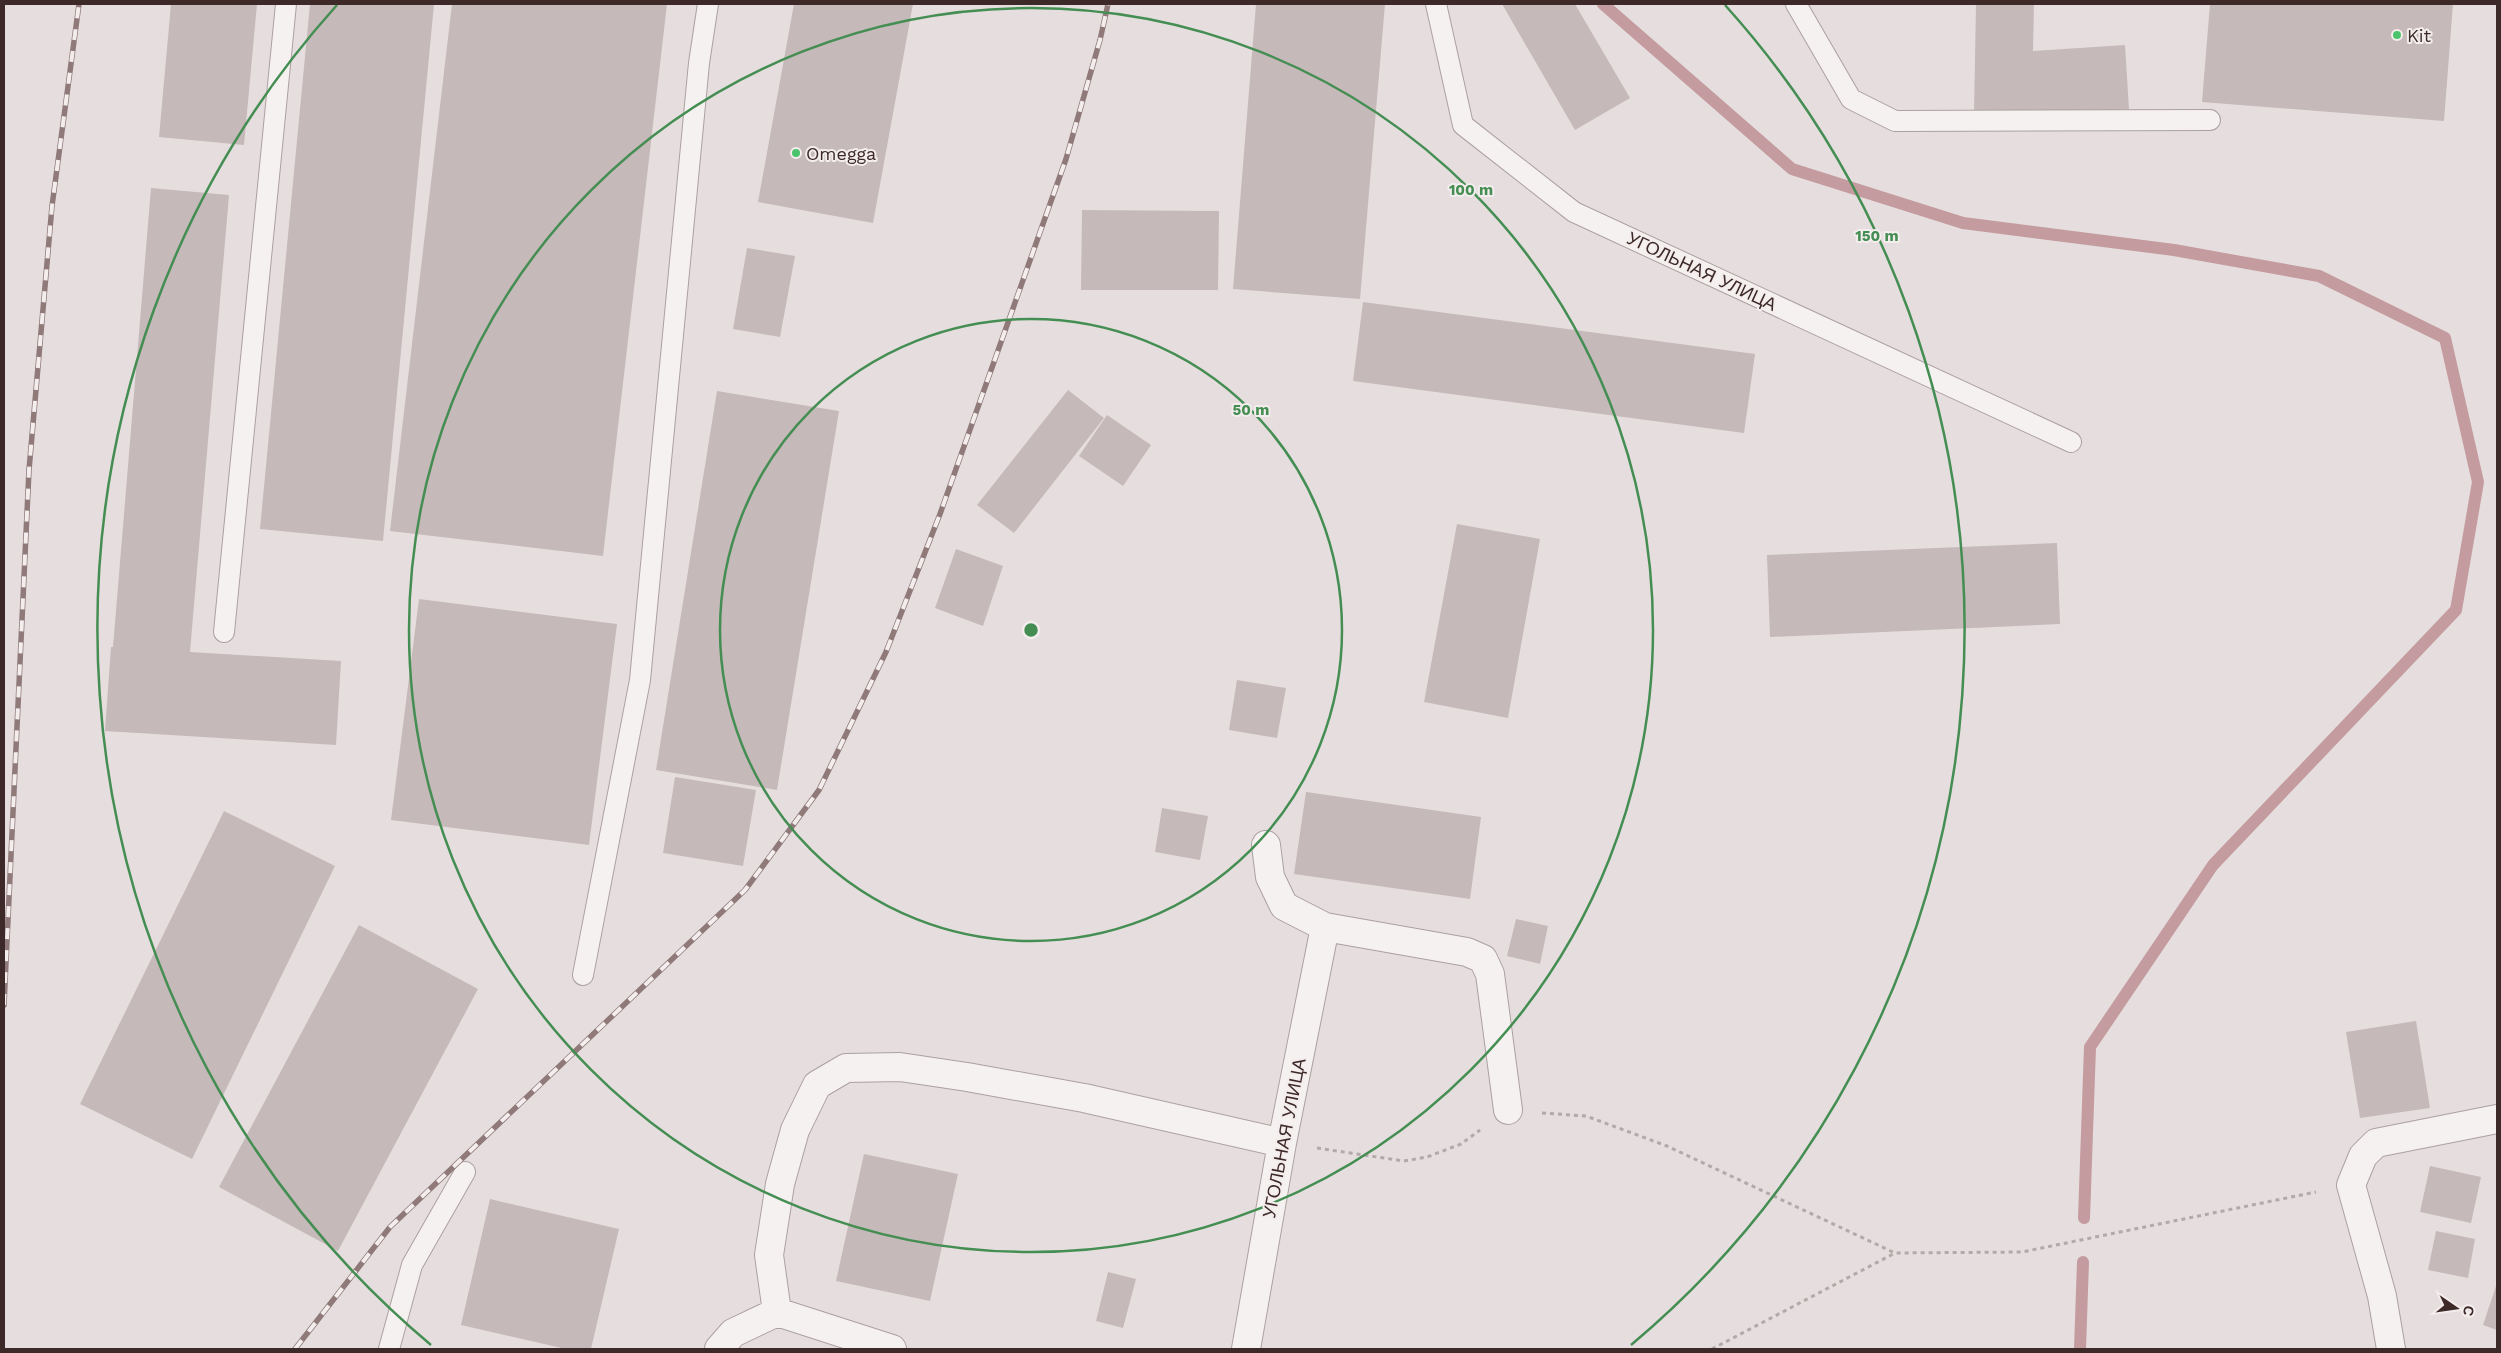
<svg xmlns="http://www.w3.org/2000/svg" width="2501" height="1353" viewBox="0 0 2501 1353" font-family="'Work Sans',sans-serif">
<rect width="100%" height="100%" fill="#e6dede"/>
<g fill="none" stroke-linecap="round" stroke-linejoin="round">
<path stroke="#c49b9e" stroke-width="12" d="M1603 4 1792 169 1963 223 2174 250 2319 276 2445 338 2478 482 2456 610 2213 865 2090 1047 2084 1218
M2080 1349 2083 1262"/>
</g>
<path fill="#c6b9b9" d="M171 4H257L244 145 159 137Z
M310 4H434L383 541 260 529Z
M452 4H667L603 556 390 531Z
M794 4H913L873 223 758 202Z
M1256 4H1385L1360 299 1233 289Z
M1502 4H1575L1630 98 1575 130Z
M1976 4H2034L2033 51 2125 45 2129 109 2031 115 1974 113Z
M2210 4H2453L2444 121 2202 102Z
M151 188 229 195 190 652 341 661 336 745 105 731 111 647H113Z
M1082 210 1219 211 1218 290H1081Z
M747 248 795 256 780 337 733 329Z
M1363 302 1755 354 1744 433 1353 381Z
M1068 390 1104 418 1014 533 977 505Z
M717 391 839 411 777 790 656 770Z
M1107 415 1151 445 1123 486 1079 456Z
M1457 524 1540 539 1508 718 1424 702Z
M2057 543 2060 624 1770 637 1767 555Z
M956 549 1003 566 983 626 935 608Z
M419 599 617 624 589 845 391 820Z
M1237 680 1286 688 1277 738 1229 730Z
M675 777 756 790 743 866 663 853Z
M1306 792 1481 817 1470 899 1294 874Z
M1162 808 1208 816 1200 860 1155 852Z
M224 811 335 866 192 1159 80 1104Z
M1516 919 1548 926 1540 964 1507 956Z
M359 925 478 989 338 1251 219 1187Z
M2416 1021 2430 1108 2360 1118 2346 1032Z
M864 1154 958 1174 930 1301 836 1281Z
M2430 1166 2481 1177 2471 1223 2420 1212Z
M490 1199 619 1229 591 1349H566L461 1325Z
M2436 1231 2475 1239 2468 1278 2428 1270Z
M1108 1272 1136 1279 1123 1328 1096 1321Z
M2497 1283V1330L2483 1325Z"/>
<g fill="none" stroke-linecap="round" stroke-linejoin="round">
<defs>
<path id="lane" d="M1436 4 1463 125 1574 212 2071 442
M1796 4 1851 99 1895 121 2210 120
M224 632 286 4
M583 975 640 680 699 63 708 4
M389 1349 412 1265 465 1172"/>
<path id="street" d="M1266 845 1270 877 1284 906 1325 927 1467 952 1483 959 1490 974 1508 1110
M777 1312 769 1255 780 1184 795 1130 817 1085 846 1068 900 1067 967 1077 1084 1098 1282 1143
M719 1349 733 1333 777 1312 892 1349
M1246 1349 1282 1143 1325 927
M2391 1349 2382 1296 2351 1185 2363 1156 2376 1143 2497 1119"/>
</defs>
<use href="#lane" stroke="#aca0a0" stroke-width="22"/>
<use href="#street" stroke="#aca0a0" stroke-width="30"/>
<path stroke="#b2a9a8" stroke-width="3" stroke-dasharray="4 4" stroke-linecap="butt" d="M1542 1113 1586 1116 1667 1146 1895 1253 2022 1252 2316 1192
M1317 1148 1404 1161 1427 1157 1461 1144 1480 1130
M1712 1349 1895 1253"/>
<use href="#lane" stroke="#f5f1f0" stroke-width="20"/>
<use href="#street" stroke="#f5f1f0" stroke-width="28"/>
<defs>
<path id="rail" d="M4 1005 29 470 52 206 79 4
M295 1349 390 1227 745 890 819 790 886 652 940 514 1066 159 1100 40 1108 4"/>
</defs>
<use href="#rail" stroke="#8f7979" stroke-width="5.5"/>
<use href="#rail" stroke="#f4eded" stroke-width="4" stroke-dasharray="11" stroke-linecap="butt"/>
</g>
<g fill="none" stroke="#458e53" stroke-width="2.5">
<circle cx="1031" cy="630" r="311"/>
<circle cx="1031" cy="630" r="622"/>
<path d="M431 1345A934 934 0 0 1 337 5M1725 5A934 934 0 0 1 1631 1345"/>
</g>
<g fill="#4ac46a" stroke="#f4eded" stroke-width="2">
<circle cx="2397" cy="35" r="5"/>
<circle cx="796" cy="153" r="5"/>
</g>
<g text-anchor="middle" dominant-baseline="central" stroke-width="4" stroke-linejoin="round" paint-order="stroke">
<g font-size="18" fill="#3c2928" stroke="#f4eded" text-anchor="start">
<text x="2407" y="35">Kit</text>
<text x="806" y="153">Omegga</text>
</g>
<g font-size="18" fill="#3c2928" stroke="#f4eded">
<text transform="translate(1702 271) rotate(25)">УГОЛЬНАЯ УЛИЦА</text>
<text transform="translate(1284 1138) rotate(-79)">УГОЛЬНАЯ УЛИЦА</text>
</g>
</g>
<circle cx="1031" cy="630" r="8" fill="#458e53" stroke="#f4eded" stroke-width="2.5"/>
<g font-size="15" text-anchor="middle" font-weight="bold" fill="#458e53" stroke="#f4eded" stroke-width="4" stroke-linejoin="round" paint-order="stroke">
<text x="1471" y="195">100 m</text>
<text x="1877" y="241">150 m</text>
<text x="1251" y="415">50 m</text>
</g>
<rect width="2501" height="1353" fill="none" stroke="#3c2928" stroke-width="10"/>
<g transform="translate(2456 1308) rotate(103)" stroke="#f4eded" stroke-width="4" paint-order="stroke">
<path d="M0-4L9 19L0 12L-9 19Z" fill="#3c2928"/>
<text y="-8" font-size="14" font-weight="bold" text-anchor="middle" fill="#3c2928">С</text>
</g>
</svg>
